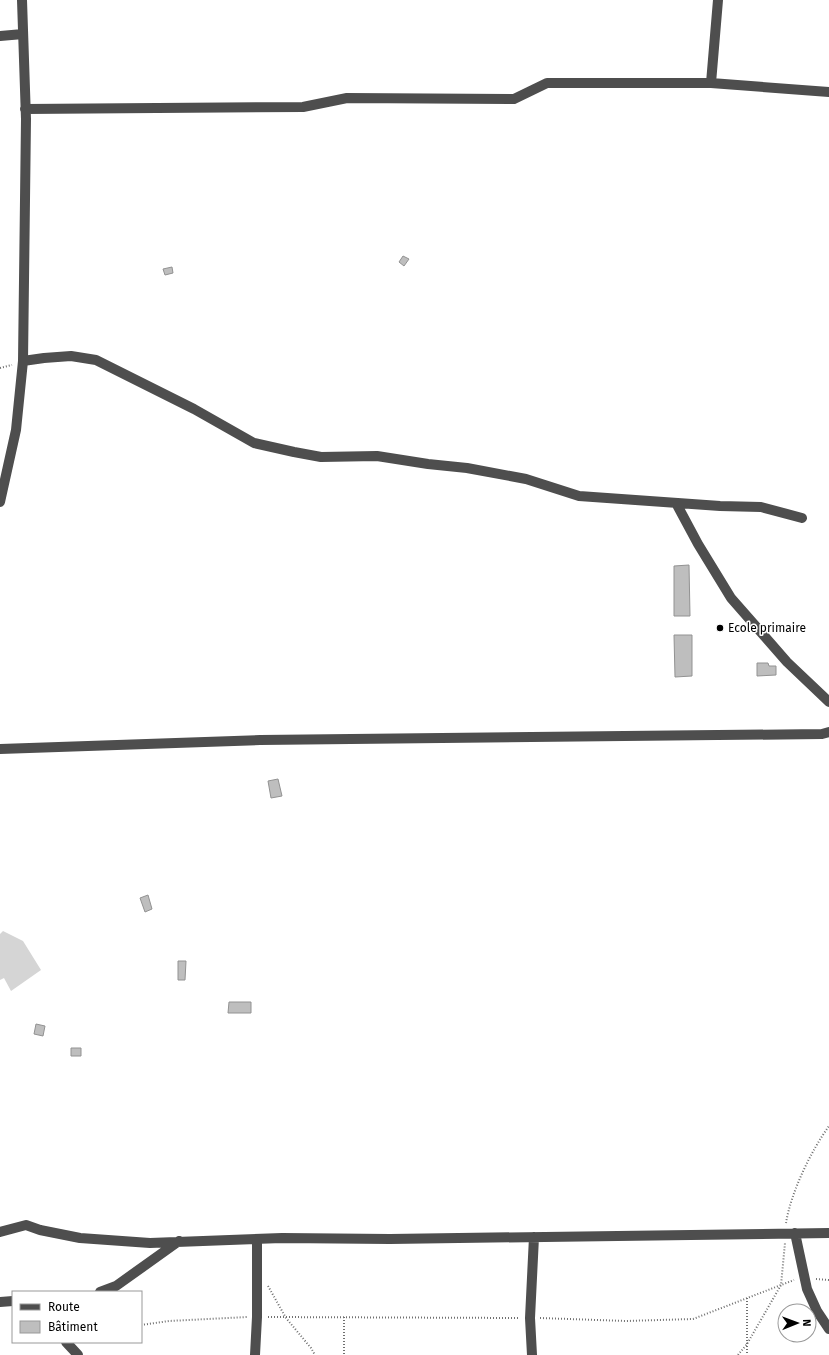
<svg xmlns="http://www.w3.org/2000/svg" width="829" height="1355" viewBox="0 0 829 1355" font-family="'Fira Sans',sans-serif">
<rect width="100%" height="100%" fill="#fff"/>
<path fill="#d5d5d5" d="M3 931 23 941 41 970 11 991 4 978 0 980V934Z"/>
<path fill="#bebebe" stroke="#929292" d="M403 256 409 259 404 266 399 262Z
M172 267 173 273 165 275 163 269Z
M689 565 690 616H674V566Z
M674 635H692V676L675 677Z
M757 663H768L769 666H776V675L757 676Z
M278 779 282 796 271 798 268 781Z
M148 895 152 909 145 912 140 898Z
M178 961H186L185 980H178Z
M229 1002H251V1013H228Z
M36 1024 45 1026 43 1036 34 1034Z
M71 1048H81V1056H71Z"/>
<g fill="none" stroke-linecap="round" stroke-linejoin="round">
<path stroke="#707070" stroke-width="2" stroke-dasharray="1 2" stroke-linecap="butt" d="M0 368 12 365
M786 1223C791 1192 811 1151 829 1126
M816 1279 829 1280
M268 1286 286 1318 311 1348 315 1355
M747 1298V1355
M268 1317 519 1318
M344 1317V1355
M540 1318 626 1321 693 1319 794 1280
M141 1325 169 1321 247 1317
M738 1355 747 1344 781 1285 785 1243"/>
<path stroke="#4e4e4e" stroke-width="10" d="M0 36 23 34
M711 83 718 0
M25 109 303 107 347 98 514 99 547 83H711L829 92
M23 361 44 358 71 356 96 360 194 409 254 443 294 452 321 457 377 456 428 464 467 468 526 479 579 496 720 506 761 507 802 518
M0 502 16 430 23 361 26 119 22 0
M676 503 698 544 731 598 787 662 829 702
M0 749 260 740 822 734 829 732
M0 1232 26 1225 40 1230 80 1238 150 1243 282 1238 390 1239 829 1233
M795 1233 807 1289 817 1311 829 1329
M100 1292 116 1286 179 1241
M0 1302 13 1301
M66 1342 78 1355
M255 1355 257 1317V1239
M532 1355 530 1318 534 1237"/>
</g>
<circle fill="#000" stroke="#fff" stroke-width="1.5" cx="720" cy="628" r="4"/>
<g text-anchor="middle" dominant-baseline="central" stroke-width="3" stroke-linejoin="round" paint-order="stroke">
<g font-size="12" fill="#000" stroke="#fff" text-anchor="start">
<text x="728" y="628">Ecole primaire</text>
</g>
</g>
<rect x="12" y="1291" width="130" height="52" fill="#ffffff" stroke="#999999"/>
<rect x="20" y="1304" width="20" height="6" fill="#4e4e4e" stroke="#999999"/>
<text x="48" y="1311" font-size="12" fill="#000000">Route</text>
<rect x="20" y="1321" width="20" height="12" fill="#bebebe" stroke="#999999"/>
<text x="48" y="1331" font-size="12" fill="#000000">Bâtiment</text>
<g transform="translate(797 1323) rotate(89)"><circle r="19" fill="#ffffff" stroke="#999999"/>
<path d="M0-3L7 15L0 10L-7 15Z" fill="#000000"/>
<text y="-6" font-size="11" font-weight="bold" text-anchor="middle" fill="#000000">N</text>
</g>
</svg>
